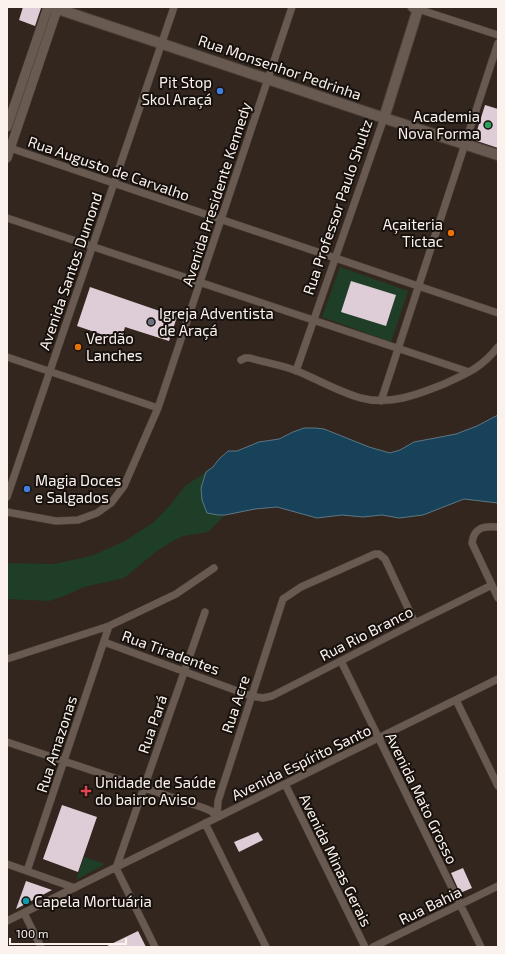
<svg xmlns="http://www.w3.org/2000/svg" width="505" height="954" viewBox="0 0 505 954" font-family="'Exo 2',sans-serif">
<rect width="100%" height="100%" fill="#33261e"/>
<path fill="#1e3e27" d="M340 267 408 291 391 342 322 317Z
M206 472C200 490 200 495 207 513L218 515H225L208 532 183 536 173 541 157 551 124 578 84 587 64 596 49 601 7 599V563L54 564 91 556 125 541 154 522 173 502 185 486Z
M84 857 105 864 76 880Z"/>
<path fill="#184259" stroke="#5c7785" d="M498 415V503L464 499 423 515 399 518 382 515 363 517 342 515 317 518 277 507 255 509 225 515H218L207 513 202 500 201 488 206 472 213 467 219 459 228 451H237L259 442 279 439 293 432 304 428H315L324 429 369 447 390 453 400 450 414 442 456 434 477 426Z"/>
<path fill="#deccd6" d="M23 7H38L41 8 35 26 19 20Z
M485 105 498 109V148L474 140Z
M351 281 396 295 386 326 341 312Z
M90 287 177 317 169 341 125 327 121 341 77 326Z
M62 805 97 817 78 872 43 859Z
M258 832 263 840 239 852 234 842Z
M463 868 472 888 460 893 451 873Z
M26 881 52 890 16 909Z
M138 931 146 947H105Z"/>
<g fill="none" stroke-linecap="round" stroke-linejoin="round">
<defs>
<path id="minor" d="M418 7V9L498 35
M7 147 498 313
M7 218 469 372
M7 357 158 408
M241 360 245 358H250C266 363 282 365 297 371 319 380 339 392 361 398 389 406 419 394 444 384 468 373 481 368 498 347
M296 371 384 118
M381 401 498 43
M7 497 174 7
M7 512 56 521 78 520 97 513 111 503 124 486 158 408 292 7
M498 527C484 526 474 527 472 543L498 598
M104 642 251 696 263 698 272 696 415 623 492 585
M7 659 109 626 176 594 214 568
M341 661 481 947
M456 700 498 786
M7 742 204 808 211 811 217 817
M285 784 365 947
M217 817 218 801 283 599 301 587 375 554H379L385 559 415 623
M205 823 266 947
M7 864 75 888
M27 871 109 626
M24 913 41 947
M7 921 498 679
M155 947 116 868 205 612
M373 947 498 886"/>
<path id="tertiary" d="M7 127 48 7
M7 158 58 7"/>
<path id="secondary" d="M52 7 384 118 498 155
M384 118 418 9 413 7"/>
</defs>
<use href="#minor" stroke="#4c413a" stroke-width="8"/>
<use href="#tertiary" stroke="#4c413a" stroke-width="10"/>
<use href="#secondary" stroke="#4c413a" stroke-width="12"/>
<use href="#minor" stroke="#695a51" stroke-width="7"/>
<use href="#tertiary" stroke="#695a51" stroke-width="9"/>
<use href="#secondary" stroke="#695a51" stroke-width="10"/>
</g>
<g fill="#3f7fe0" stroke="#17110d" stroke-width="1.5">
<circle cx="220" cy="91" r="4"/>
<circle cx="27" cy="489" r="4"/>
</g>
<circle fill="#2e9e5b" stroke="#17110d" stroke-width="1.5" cx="488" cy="125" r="4"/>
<g fill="#e8710a" stroke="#17110d" stroke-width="1.5">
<circle cx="451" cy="233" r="4"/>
<circle cx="78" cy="347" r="4"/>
</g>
<circle fill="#6b7280" stroke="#17110d" stroke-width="1.5" cx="151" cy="322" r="4"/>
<path fill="#e0444e" stroke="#17110d" stroke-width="1.5" d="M84 785h4v4h4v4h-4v4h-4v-4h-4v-4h4z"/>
<circle fill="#0f9aa8" stroke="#17110d" stroke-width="1.5" cx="26" cy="901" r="4"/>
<g text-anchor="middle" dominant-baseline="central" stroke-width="4" stroke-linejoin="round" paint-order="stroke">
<g font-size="15" fill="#fbf2ed" stroke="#17110d">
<text transform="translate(280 67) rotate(19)">Rua Monsenhor Pedrinha</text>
<text transform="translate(109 168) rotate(19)">Rua Augusto de Carvalho</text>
<text transform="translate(216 194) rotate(-72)">Avenida Presidente Kennedy</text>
<text transform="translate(337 207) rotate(-71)">Rua Professor Paulo Shultz</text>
<text transform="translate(70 271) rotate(-71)">Avenida Santos Dumond</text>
<text transform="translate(366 633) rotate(-27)">Rua Rio Branco</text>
<text transform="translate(171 652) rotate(20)">Rua Tiradentes</text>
<text transform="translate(235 704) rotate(-72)">Rua Acre</text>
<text transform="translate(152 724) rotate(-71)">Rua Pará</text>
<text transform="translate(56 744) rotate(-72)">Rua Amazonas</text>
<text transform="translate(301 762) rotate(-26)">Avenida Espírito Santo</text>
<text transform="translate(422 798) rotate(64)">Avenida Mato Grosso</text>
<text transform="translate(336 860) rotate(64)">Avenida Minas Gerais</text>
<text transform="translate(430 905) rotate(-26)">Rua Bahia</text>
</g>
<g font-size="15" fill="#fbf2ed" stroke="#17110d" text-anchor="start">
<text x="212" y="82" text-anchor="end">Pit Stop<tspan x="212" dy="17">Skol Araçá</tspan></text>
<text x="480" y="116" text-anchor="end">Academia<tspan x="480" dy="17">Nova Forma</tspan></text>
<text x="443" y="224" text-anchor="end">Açaiteria<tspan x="443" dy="17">Tictac</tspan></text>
<text x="159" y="313">Igreja Adventista<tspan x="159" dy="17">de Araçá</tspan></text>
<text x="86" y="338">Verdão<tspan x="86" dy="17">Lanches</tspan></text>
<text x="35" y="480">Magia Doces<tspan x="35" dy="17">e Salgados</tspan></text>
<text x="95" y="782">Unidade de Saúde<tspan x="95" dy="17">do bairro Aviso</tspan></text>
<text x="34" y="901">Capela Mortuária</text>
</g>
</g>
<rect width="505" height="954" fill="none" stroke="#fbf2ed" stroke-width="16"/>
<path d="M10 938v6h116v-6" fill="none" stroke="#fbf2ed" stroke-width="2"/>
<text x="16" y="938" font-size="12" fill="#fbf2ed" stroke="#17110d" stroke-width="3" paint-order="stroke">100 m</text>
</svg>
